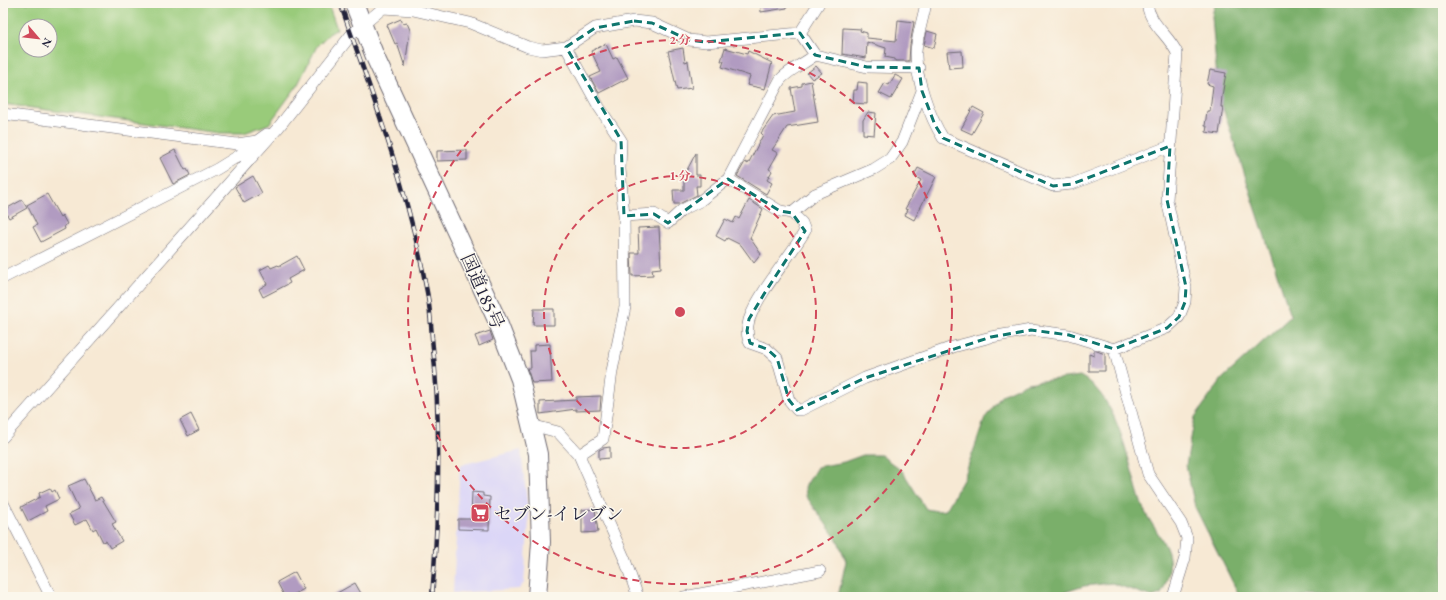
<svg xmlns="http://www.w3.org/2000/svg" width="1446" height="600" viewBox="0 0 1446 600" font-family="'EB Garamond','Noto Serif JP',serif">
<rect width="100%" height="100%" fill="#fbf7ec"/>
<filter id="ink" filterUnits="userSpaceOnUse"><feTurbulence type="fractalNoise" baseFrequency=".025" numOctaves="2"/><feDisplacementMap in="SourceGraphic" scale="8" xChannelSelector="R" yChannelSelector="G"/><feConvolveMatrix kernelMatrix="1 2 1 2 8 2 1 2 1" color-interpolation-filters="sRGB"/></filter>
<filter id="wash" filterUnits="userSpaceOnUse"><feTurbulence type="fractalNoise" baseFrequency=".012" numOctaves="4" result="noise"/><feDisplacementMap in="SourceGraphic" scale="16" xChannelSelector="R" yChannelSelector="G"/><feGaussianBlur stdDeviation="0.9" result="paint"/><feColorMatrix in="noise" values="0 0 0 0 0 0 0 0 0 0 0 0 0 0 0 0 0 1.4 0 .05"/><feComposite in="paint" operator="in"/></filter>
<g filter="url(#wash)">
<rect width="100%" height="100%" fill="#f7e9d4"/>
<path fill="#dbd6f7" d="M521 450 529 519 524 583 519 589 453 593 460 465Z"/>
<path fill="#99cb7a" stroke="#5e765a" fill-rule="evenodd" d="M3 3H328L337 29 329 34 317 46 297 86 269 124 244 133H219L3 104ZM26 26H50V50H26Z"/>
<path fill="#7aaf6a" stroke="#4e6852" d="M1215 3H1443V597H1240L1195 507 1186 465 1195 417 1222 379 1291 316 1218 93 1212 16Z
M1080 376C1120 397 1128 466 1142 505 1148 521 1163 537 1168 553 1172 568 1167 582 1161 594L1152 597 1112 583 1084 586 1050 597H838L846 561 838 541 806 496 805 487 817 467 844 462 863 455H881L903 472 926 509 937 511 946 510 964 478 985 418 1002 395 1027 383Z"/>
<g id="blocks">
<path fill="#b19bc1" d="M760 3H787V8L761 12Z
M401 19 403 24 407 23 410 30 405 67 397 43 395 44 387 25Z
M898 20 914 22 910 45 909 61H895V59L885 57 886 48 867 42 866 58 842 54 843 28 861 29 860 31 867 33V38L896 41Z
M927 31 937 34 934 48 924 45Z
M606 44 613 59 617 57 628 78 599 93 590 77 601 72 591 51Z
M683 48 685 62 688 61 692 88 677 90 668 51Z
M725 48 747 54 748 51 772 63 765 89 747 85 750 76 722 67 724 61H721Z
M962 51 963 67 949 68 947 52Z
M816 66 822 73 812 79 807 73Z
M1210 70 1226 73 1222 96 1221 107H1223L1219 134 1206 132 1207 126H1205L1207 111H1210L1213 86 1207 84Z
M895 75 903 79 891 99 879 93 885 83 889 85Z
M811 81 818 122 787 127 772 150 778 153 769 169 772 171 767 180 772 183 766 194 737 176 745 162 748 164 763 135 761 133 773 116 795 112 791 88 802 86V83Z
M858 82 867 83V104L853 103 854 90H857Z
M973 107 984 113 972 134 961 129Z
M868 112 876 113 874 135 863 134V120Z
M175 150 185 170 187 169 190 175 173 184 160 158Z
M467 150V160L437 161V151Z
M696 153V175H700V186H696L697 195 679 204H674L673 190H684V170H687Z
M918 168 936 177 914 220 905 215 908 210 905 209 921 180 914 176Z
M253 176 262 193 244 203 235 187Z
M47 194 60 217 62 215 67 224 64 226 65 229 41 242 33 227 37 225 27 205Z
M22 200 27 208 9 218 4 210Z
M749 200 763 209 750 238 761 254 754 263 741 245 727 238 725 241 716 236 725 219 733 223 736 217 739 219Z
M659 227 661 268 652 269 653 275 632 276 631 253H639L638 228Z
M297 256 304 270 288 279 290 283 263 297 259 289 267 284 260 270 269 265 271 268 278 265 279 266Z
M534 309H554V325H533Z
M490 331 493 340 479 346 475 336Z
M550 344 552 382 532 383 527 368H531L530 351H534V345Z
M1094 350 1105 354V371H1089V354L1094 356Z
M601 396 600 410 576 411V409L540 414V402L576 400V397Z
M191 414 199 430 188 436 180 420Z
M610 447V458L599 459V450L603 448Z
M84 479 95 500 101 497 116 522 112 524 122 541 110 548 106 541 103 542 96 528 93 530 87 519 75 525 69 514 79 509 68 486Z
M50 488 52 492 55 490 59 499 45 506 47 511 28 521 21 507 40 497 39 493Z
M472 492 483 493V496L490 497 489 530 458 529V519H471Z
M595 509 598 532 582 533V510Z
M295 572 304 589 289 597H285L277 582Z
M355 583 363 597H330Z"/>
</g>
</g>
<g filter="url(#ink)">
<use href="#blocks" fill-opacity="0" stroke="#6d6871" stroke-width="1"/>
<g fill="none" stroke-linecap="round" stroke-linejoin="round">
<defs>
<path id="minor" d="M926 3C923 19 917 36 916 52 915 76 930 118 943 138L1053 186 1072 184 1170 146
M800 33 815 55 867 67 919 68
M800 33 819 3
M566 47 599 107 621 140 620 169 624 216 625 307 612 371 603 439 579 455
M3 114 237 144 257 141 267 134
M728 179 780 211 792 213 802 223 805 231C789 258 759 292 749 320 747 328 746 336 750 343L767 349 777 358 789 400 797 410H801L865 378 953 347 991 337 1031 330 1069 335 1114 349 1167 328 1179 317 1185 302 1186 287 1167 200 1177 53C1169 35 1149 24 1147 3
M792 213 815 194 874 169 890 159 902 142 922 91
M624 216 654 214 668 223 682 210 700 201 728 179 780 80C790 69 804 64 815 55
M3 278 217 169 243 153 257 150
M1114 349 1148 474 1181 523 1187 538 1185 558 1173 597
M531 425 558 432 579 455 625 560 638 597
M3 437 278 128 351 35 383 8 413 10 470 23 528 47 542 50 566 47 595 28 634 21 652 23 689 40 706 42 800 33
M3 503 51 597
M684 597 820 571"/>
<path id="trunk" d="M354 3 376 59 497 320 520 379 538 454 541 542 537 597"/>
</defs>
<use href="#minor" stroke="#6d6871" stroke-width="12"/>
<use href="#trunk" stroke="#6d6871" stroke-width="20"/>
<use href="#minor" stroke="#fff" stroke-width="11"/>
<use href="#trunk" stroke="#fff" stroke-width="18"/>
<defs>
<path id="rail" d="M340 3C374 98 409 193 427 292 430 307 431 323 432 338 442 424 439 511 432 597"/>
</defs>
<use href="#rail" stroke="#22223b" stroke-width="4.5"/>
<use href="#rail" stroke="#fbf7ec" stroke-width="3" stroke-dasharray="9" stroke-linecap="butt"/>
</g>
</g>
<path fill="none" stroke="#0f766e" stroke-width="3" stroke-dasharray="8 5" stroke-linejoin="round" d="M634 21 652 23 689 40 706 42 800 33 815 55 867 67 919 68 922 91 935 125 943 138 1053 186 1072 184 1170 146 1167 200 1186 287 1185 302 1179 317 1167 328 1114 349 1069 335 1031 330 991 337 865 378 797 410 789 400 777 358 767 349 750 343 747 331 749 319 764 294 805 231 792 213 780 211 728 179 668 223 654 214 624 216 621 140 566 47 595 28Z"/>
<g fill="none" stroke="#d1495b" stroke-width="2" stroke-dasharray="7 5">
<circle cx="680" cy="312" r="136"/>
<circle cx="680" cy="312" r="272"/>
</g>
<defs>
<symbol id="supermarket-square" viewBox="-11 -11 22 22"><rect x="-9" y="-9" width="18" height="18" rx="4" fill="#d1495b" stroke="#fbf7ec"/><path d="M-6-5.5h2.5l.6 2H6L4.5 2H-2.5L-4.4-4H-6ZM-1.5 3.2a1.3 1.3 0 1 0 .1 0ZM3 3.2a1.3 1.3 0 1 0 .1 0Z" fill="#fff"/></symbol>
</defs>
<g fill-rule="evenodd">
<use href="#supermarket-square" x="469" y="502" width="22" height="22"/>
</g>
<g text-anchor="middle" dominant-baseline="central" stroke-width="3" stroke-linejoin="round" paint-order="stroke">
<g font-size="18" fill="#22223b" stroke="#fbf7ec">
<text transform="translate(483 291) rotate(66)">国道185号</text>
</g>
<g font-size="18" fill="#22223b" stroke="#fbf7ec" text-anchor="start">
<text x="494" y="513">セブン-イレブン</text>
</g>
</g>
<circle cx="680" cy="312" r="6" fill="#d1495b" stroke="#fbf7ec" stroke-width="2"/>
<g font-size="12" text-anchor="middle" font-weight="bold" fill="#d1495b" stroke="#fbf7ec" stroke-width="3" stroke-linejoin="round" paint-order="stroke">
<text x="680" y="44">2 分</text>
<text x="680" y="180">1 分</text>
</g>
<rect width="1446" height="600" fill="none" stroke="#fbf7ec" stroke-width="16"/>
<g transform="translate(38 38) rotate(118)"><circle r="19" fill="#fbf7ec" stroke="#a4a2a5"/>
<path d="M0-3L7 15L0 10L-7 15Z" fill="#d1495b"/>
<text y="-6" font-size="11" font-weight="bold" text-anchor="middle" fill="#22223b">N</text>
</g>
</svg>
